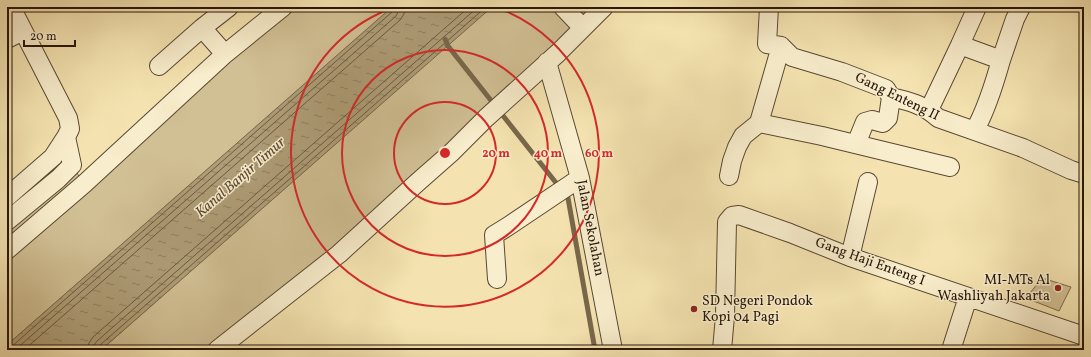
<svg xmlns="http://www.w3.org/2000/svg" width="1091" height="357" viewBox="0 0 1091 357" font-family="Vollkorn,serif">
<defs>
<pattern id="water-ripples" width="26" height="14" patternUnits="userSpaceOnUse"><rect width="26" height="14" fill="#ae9d77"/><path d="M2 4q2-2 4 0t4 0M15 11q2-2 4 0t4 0" fill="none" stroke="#8e7f60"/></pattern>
</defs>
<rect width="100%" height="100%" fill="#f4e3b0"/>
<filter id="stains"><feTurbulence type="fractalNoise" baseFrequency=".005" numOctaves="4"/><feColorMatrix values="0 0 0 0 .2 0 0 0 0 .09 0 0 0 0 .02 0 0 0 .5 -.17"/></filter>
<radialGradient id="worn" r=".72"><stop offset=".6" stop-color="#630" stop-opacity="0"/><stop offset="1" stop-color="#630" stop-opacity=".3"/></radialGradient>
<path fill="#d1c094" stroke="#7c6a4e" d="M284 7H393L7 345V222L72 165 84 184Z
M491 7H604L582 27 217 350H101Z
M1042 278 1071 287 1059 311 1026 298Z"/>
<path fill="url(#water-ripples)" stroke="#78674b" d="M392 7H492L101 350H7V345Z"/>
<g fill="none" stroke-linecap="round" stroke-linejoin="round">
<path stroke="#6a5940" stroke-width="1" d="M7 348 11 347 392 12 394 7
M15 350 396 16 398 12 399 7
M24 350 400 20 404 14 405 7
M87 350 89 343 93 337 469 7
M93 350 94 345 97 341 478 7
M99 350 100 345 486 7"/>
<path stroke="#78674b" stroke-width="5" d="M445 39 448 46 568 198 595 350"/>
<defs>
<path id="minor" d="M563 7 582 27
M769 7 767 44 781 46 792 57 842 72 886 89 891 97C909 101 924 105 938 118L1023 148 1071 170 1084 174
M202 28 225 54
M7 39 23 31
M960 45 1001 60 1015 19 1021 7
M547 62 580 178 613 350
M159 66 202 28 229 7
M929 110 960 45 977 7
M759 123 822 136 950 167
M975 130C987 108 994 85 1001 60
M856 144 865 122 872 120 883 123 888 118 891 97
M729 176 732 161 737 147 743 136 759 123 781 46
M7 197 53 157 66 137 70 129 69 123 68 118 11 7
M7 221 58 179 72 165 66 137
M7 250 84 184 225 54 283 7
M850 257 868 182
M497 279 494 235 507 227 580 178
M217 350 339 254 419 181 452 152 486 118 558 53 604 7
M722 350 725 316 727 222 732 216 739 215 790 233 850 257 1084 336
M951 350 968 297"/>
</defs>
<use href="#minor" stroke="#5a4833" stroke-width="20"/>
<use href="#minor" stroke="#f8edcc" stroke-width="18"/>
</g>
<g fill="none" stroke="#d62828" stroke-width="2">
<circle cx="445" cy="153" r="51"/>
<circle cx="445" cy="153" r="103"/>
<path d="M495 7A154 154 0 1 1 395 7"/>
</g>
<g fill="#8f2418" stroke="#f8edcc" stroke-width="1.5">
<circle cx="1058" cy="288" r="4"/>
<circle cx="694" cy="309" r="4"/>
</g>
<g text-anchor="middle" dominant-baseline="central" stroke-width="3" stroke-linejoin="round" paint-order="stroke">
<g font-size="14" fill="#271509" stroke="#f8edcc">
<text transform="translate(897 97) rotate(26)">Gang Enteng II</text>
<text transform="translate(590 228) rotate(79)">Jalan Sekolahan</text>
<text transform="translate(870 262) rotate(20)">Gang Haji Enteng I</text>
</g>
<g font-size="14" fill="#271509" stroke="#f8edcc" text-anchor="end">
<text x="1050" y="280">MI-MTs Al<tspan x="1050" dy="16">Washliyah Jakarta</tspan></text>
<text x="702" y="301" text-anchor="start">SD Negeri Pondok<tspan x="702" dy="16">Kopi 04 Pagi</tspan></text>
</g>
<g font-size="15" font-style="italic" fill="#5d4b35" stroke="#f8edcc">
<text transform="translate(241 178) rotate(-41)">Kanal Banjir Timur</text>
</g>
</g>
<circle cx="445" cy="153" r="6" fill="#d62828" stroke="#f8edcc" stroke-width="2"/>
<g font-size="12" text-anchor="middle" font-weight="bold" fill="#d62828" stroke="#f8edcc" stroke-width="3" stroke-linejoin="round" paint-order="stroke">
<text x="496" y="157">20 m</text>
<text x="548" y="157">40 m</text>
<text x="599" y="157">60 m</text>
</g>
<rect width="1091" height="357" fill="none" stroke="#f4e3b0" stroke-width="24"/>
<rect x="8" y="8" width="1075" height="341" fill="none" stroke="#271509" stroke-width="2"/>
<rect x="12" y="12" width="1067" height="333" fill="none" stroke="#271509"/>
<path d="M24 40v6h51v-6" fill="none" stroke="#271509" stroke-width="2"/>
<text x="30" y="40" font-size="12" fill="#271509" stroke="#f8edcc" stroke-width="3" paint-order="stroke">20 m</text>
<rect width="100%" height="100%" filter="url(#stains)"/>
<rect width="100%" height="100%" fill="url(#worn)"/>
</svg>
